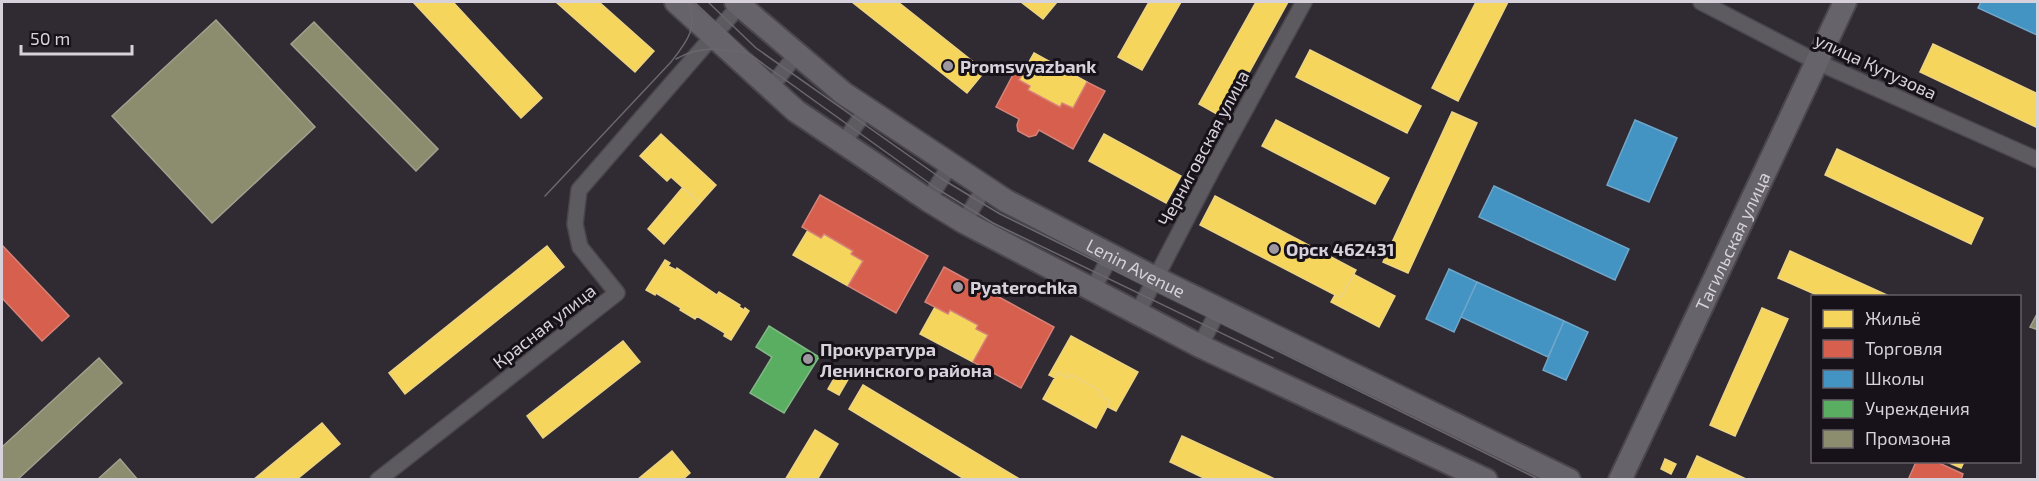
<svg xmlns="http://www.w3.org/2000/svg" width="2039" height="481" viewBox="0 0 2039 481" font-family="'Exo 2',sans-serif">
<rect width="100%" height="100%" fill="#302a32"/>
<path fill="#f6d55c" stroke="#edd482" stroke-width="1.5" d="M413 2H453L542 98 521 118Z
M556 2H599L654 51 635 72Z
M852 2H898L985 71 967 93Z
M1021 2H1057L1043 19Z
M1149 2H1181L1142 70 1118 57Z
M1256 2H1288L1224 118 1199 104Z
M1476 2H1508L1458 101 1432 88Z
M1933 44 2038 94V128L1920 72Z
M1310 50 1421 106 1407 133 1296 77Z
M1034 53 1087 82 1073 108 1062 103 1060 107 1028 90 1030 86 1019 80Z
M1452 112 1477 123 1408 273 1383 262Z
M1276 120 1389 178 1375 204 1262 146Z
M661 134 716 185 700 203 671 177 667 181 640 156Z
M1104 134 1181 176 1166 203 1089 161Z
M1837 149 1983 218 1971 244 1825 175Z
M683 187 700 203 664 244 648 229Z
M1215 196 1356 270 1341 298 1200 225Z
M808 230 821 238 824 234 853 251 851 254 863 261 848 286 793 255Z
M547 246 564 267 405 394 389 373Z
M1790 251 1889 296H1819L1778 278Z
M665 260 670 263 668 266 676 270 677 268 717 295 719 292 740 305 739 307 744 310 745 308 749 311 731 340 724 336 725 333 697 316 695 319 680 310 681 308 656 293 655 295 646 290Z
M1353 274 1395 296 1379 327 1331 302 1335 295 1341 298Z
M935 307 948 314 950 310 978 325 976 329 988 335 973 362 920 334Z
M1762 308 1788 319 1735 436 1710 425Z
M1071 336 1138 372 1116 411 1108 407 1110 401 1099 395 1101 391 1070 374 1068 378 1058 372 1055 378 1049 375Z
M623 341 640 362 543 438 527 416Z
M839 370 850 376 839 395 828 389Z
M1058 372 1068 378 1070 374 1101 391 1099 395 1110 401 1096 428 1043 399Z
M863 385 1021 480H966L849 409Z
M322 423 340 444 296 480H253Z
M815 430 838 444 817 480H785Z
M1182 436 1277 480H1208L1170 462Z
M672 451 690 473 682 480H637Z
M1697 456 1748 480H1686Z
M1665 459 1676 464 1671 474 1661 469Z
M1947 462H1964L1961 468Z"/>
<path fill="#d6604d" stroke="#d68278" stroke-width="1.5" d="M1016 69 1023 73 1019 80 1030 86 1028 90 1060 107 1062 103 1073 108 1087 82 1105 91 1073 149 1039 130 1036 135 1029 137 1018 131 1017 125 1019 119 996 107Z
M820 195 928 256 896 313 848 286 863 261 851 254 853 251 824 234 821 238 802 227Z
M2 245 69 316 42 341 2 298Z
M944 267 1054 327 1021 388 973 362 988 335 976 329 978 325 950 310 948 314 925 302Z
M1916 462H1937L1963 474 1961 480H1908Z"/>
<path fill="#4393c3" stroke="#6fa6ca" stroke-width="1.5" d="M1981 2H2038L2037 35 1978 8Z
M1635 120 1677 138 1649 202 1607 185Z
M1494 186 1629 249 1615 280 1479 217Z
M1449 269 1477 282 1454 332 1426 319Z
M1477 282 1564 321 1548 357 1461 317Z
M1564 321 1588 332 1566 380 1543 370Z"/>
<path fill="#5aae61" stroke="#80b886" stroke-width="1.5" d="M769 326 819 357 784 413 750 393 772 357 756 347Z"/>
<path fill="#8c8c6e" stroke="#a2a18f" stroke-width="1.5" d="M216 20 315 127 212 223 112 116Z
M314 22 438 149 416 171 291 44Z
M2038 312V330L2030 327Z
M99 358 122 383 17 480H2V447Z
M120 459 138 480H97Z"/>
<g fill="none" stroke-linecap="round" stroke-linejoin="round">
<defs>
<path id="minor" d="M1701 2 1817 62 2038 160
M770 88 797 54
M843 143 867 109
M928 200 951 164
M964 222 985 187
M1092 291 1111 255
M1137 314 1212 170 1304 2
M1200 346 1219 309
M378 480 617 293 580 247 575 224 579 190 740 5"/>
<g id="primary">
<path d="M676 2 796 111 928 200 964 222 1200 346 1486 480"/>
<path id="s1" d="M736 2 843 93 1006 201 1155 278 1569 480"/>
<path id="s2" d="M1620 480 1845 2"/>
</g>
</defs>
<use href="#minor" stroke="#4a464c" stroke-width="18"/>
<use href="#primary" stroke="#4a464c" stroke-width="26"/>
<use href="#minor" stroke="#5d5a60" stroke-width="15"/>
<use href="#primary" stroke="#67636a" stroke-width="22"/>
<path stroke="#6a676d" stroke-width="1.5" d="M694 2 748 53 936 188 993 223 1273 358
M708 2 756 48 942 179 1000 214 1540 480
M676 59C701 45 721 49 748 53
M545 196 671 62C688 40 697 30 689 2"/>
</g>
<g fill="#9d97a0" stroke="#171219" stroke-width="2">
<circle cx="948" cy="66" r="6"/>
<circle cx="1274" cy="249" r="6"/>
<circle cx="958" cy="287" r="6"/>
<circle cx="808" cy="359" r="6"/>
</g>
<g text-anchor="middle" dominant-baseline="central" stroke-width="6" stroke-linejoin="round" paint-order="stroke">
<g font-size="18" font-weight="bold" fill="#d7d1db" stroke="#171219" text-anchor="start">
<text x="960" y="66">Promsvyazbank</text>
<text x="1286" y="249">Орск 462431</text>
<text x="970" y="287">Pyaterochka</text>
<text x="820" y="349">Прокуратура<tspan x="820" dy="21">Ленинского района</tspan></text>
</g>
<g font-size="18" fill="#d7d1db" stroke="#171219">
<text transform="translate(1876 66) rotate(25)">улица Кутузова</text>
<text transform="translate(1203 148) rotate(-62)">Черниговская улица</text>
<text stroke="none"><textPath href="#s2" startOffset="264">Тагильская улица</textPath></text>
<text stroke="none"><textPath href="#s1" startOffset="482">Lenin Avenue</textPath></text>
<text transform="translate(544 326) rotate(-38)">Красная улица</text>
</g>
</g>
<rect width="2039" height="481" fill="none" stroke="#d7d1db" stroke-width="6"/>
<rect x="1811" y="295" width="210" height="168" fill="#171219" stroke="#645e67" stroke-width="1.5"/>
<rect x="1823" y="310" width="30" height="18" fill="#f6d55c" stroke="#645e67" stroke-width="1.5"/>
<text x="1865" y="325" font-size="18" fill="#d7d1db">Жильё</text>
<rect x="1823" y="340" width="30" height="18" fill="#d6604d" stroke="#645e67" stroke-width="1.5"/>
<text x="1865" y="355" font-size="18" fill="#d7d1db">Торговля</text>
<rect x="1823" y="370" width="30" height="18" fill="#4393c3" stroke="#645e67" stroke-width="1.5"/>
<text x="1865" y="385" font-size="18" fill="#d7d1db">Школы</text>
<rect x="1823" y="400" width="30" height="18" fill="#5aae61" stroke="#645e67" stroke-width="1.5"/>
<text x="1865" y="415" font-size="18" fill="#d7d1db">Учреждения</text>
<rect x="1823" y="430" width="30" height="18" fill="#8c8c6e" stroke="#645e67" stroke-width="1.5"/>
<text x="1865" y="445" font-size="18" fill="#d7d1db">Промзона</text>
<path d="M21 45v9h111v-9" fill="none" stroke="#d7d1db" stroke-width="3"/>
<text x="30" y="45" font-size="18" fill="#d7d1db" stroke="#171219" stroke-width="4.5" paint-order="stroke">50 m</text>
</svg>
